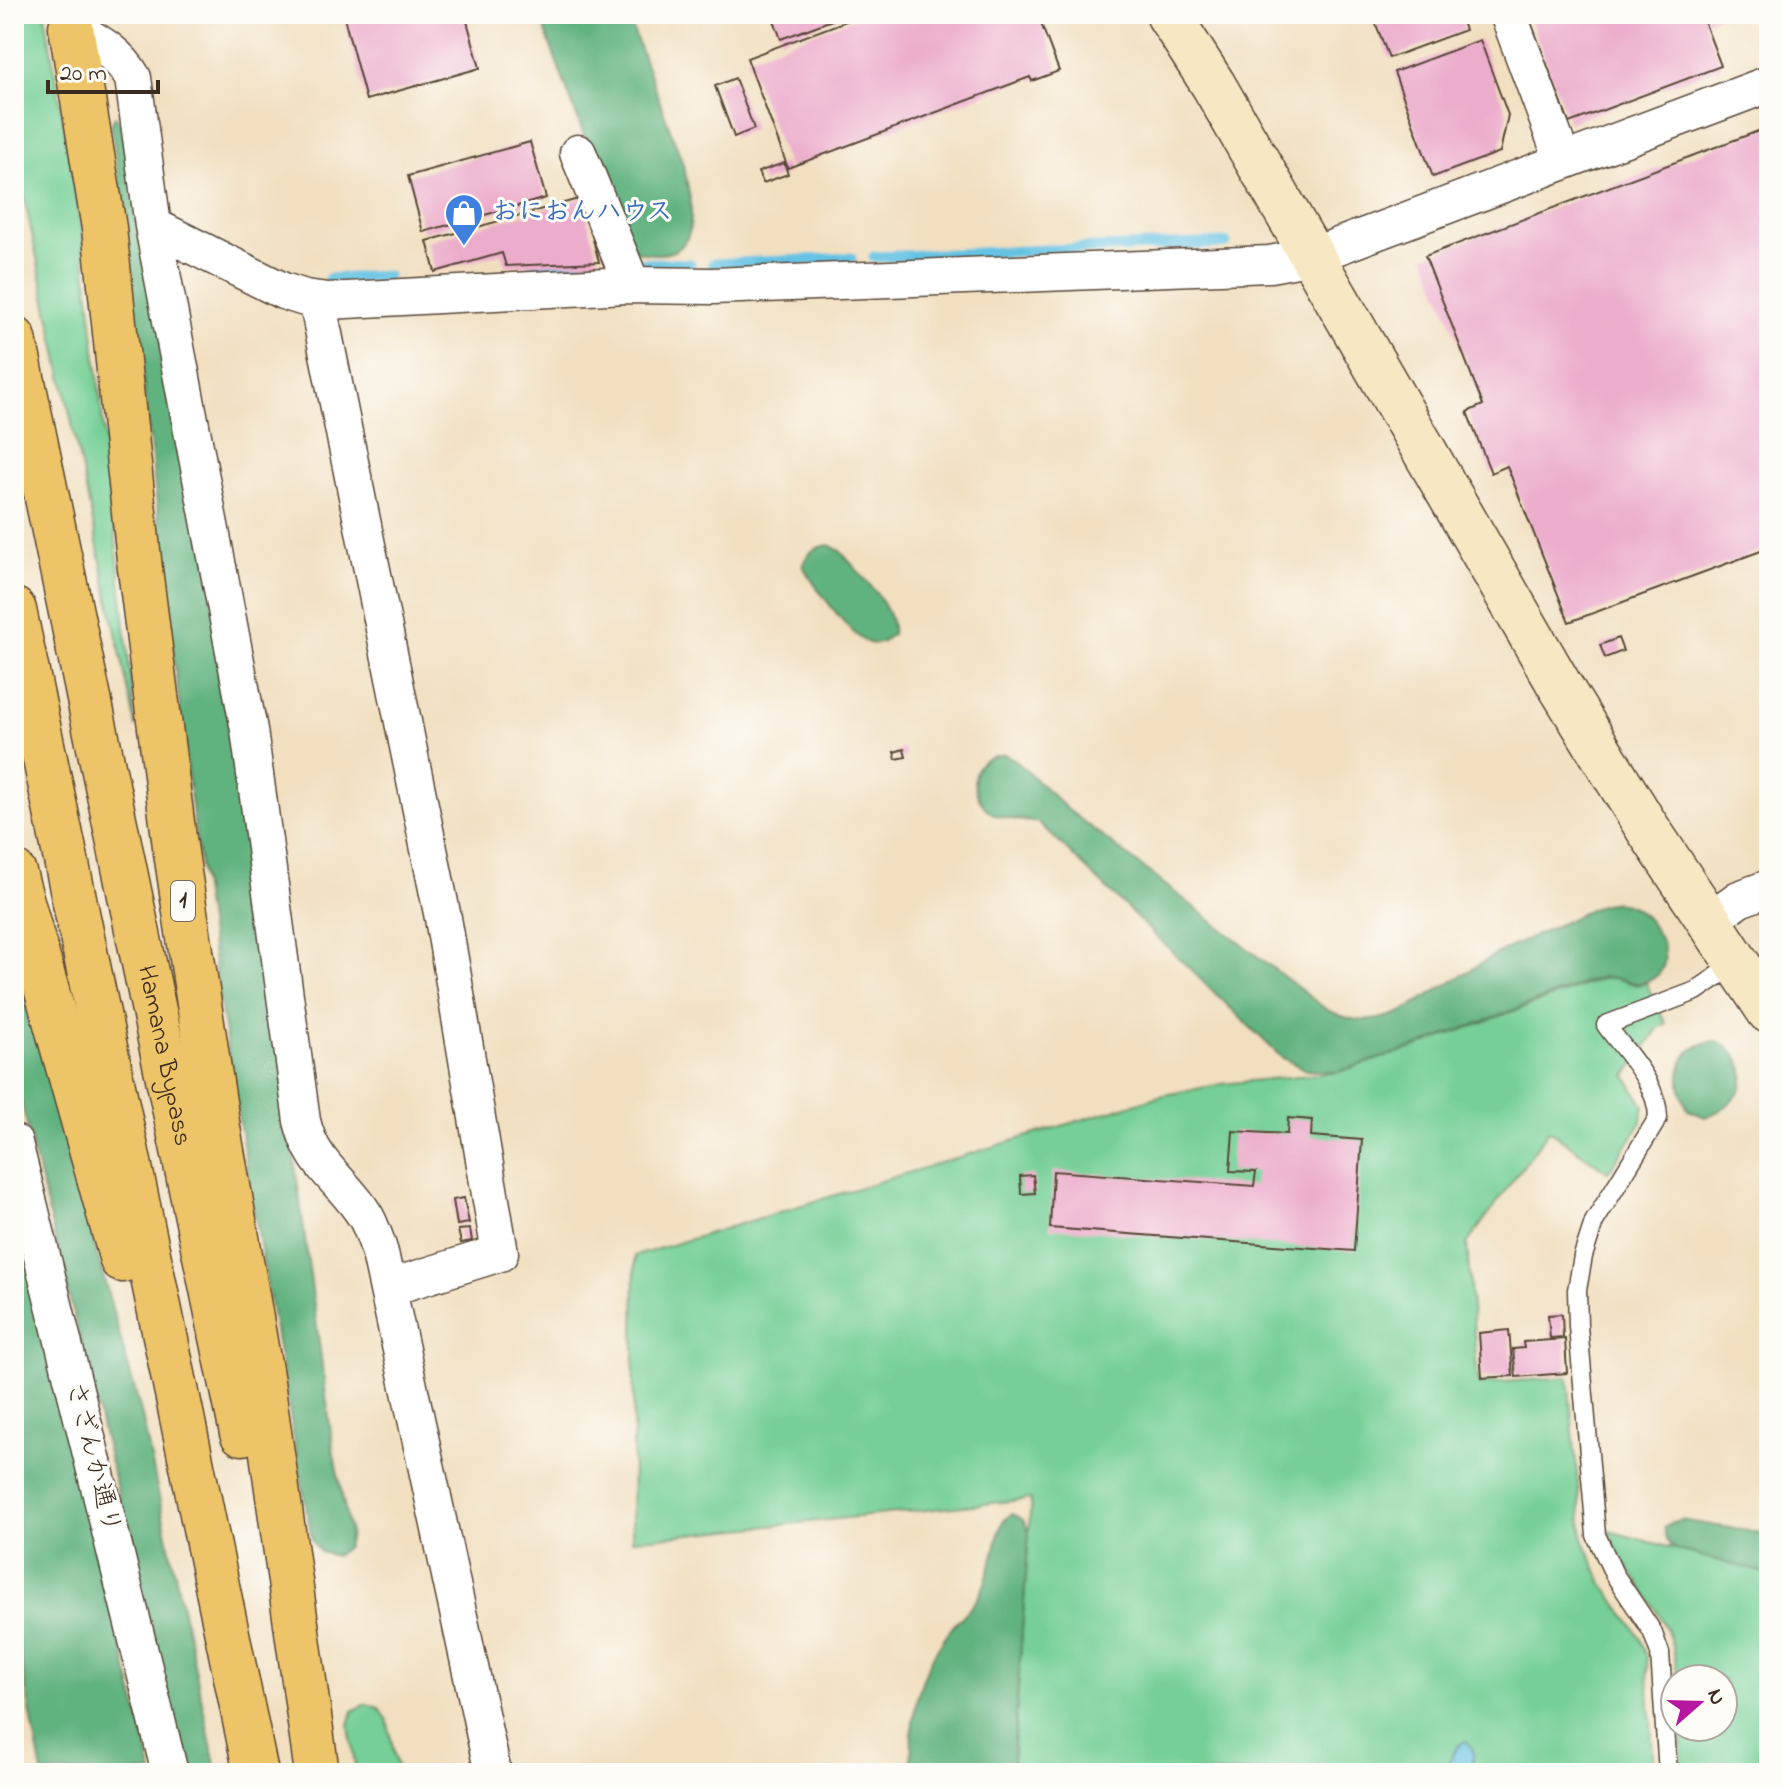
<svg xmlns="http://www.w3.org/2000/svg" width="1783" height="1787" viewBox="0 0 1783 1787" font-family="'Indie Flower','Klee One',sans-serif">
<rect width="100%" height="100%" fill="#fdfcf7"/>
<filter id="ink" filterUnits="userSpaceOnUse"><feTurbulence type="fractalNoise" baseFrequency=".0125" numOctaves="2"/><feDisplacementMap in="SourceGraphic" scale="16" xChannelSelector="R" yChannelSelector="G"/><feConvolveMatrix kernelMatrix="1 2 1 2 8 2 1 2 1" color-interpolation-filters="sRGB"/></filter>
<filter id="wash" filterUnits="userSpaceOnUse"><feTurbulence type="fractalNoise" baseFrequency=".006" numOctaves="4" result="noise"/><feDisplacementMap in="SourceGraphic" scale="32" xChannelSelector="R" yChannelSelector="G"/><feGaussianBlur stdDeviation="1.8" result="paint"/><feColorMatrix in="noise" values="0 0 0 0 0 0 0 0 0 0 0 0 0 0 0 0 0 1.4 0 .05"/><feComposite in="paint" operator="in"/></filter>
<g filter="url(#wash)">
<rect width="100%" height="100%" fill="#f1dfc0"/>
<path fill="#75cf96" stroke="#587c5a" stroke-width="2" d="M14 14H45L82 231 136 727 14 149Z
M1610 976 1637 985 1646 983 1666 1024 1659 1027 1626 1076 1644 1106 1640 1125 1608 1172 1549 1130 1467 1244 1478 1384 1568 1377 1583 1539 1602 1582 1640 1637 1647 1657 1654 1773H1012L1031 1499 632 1540 635 1256 1160 1096 1222 1084 1338 1072 1418 1046Z
M1609 1531 1769 1574V1773H1682L1681 1727H1723V1679H1678C1675 1660 1673 1641 1664 1624 1648 1591 1622 1566 1609 1531Z
M366 1704 379 1708 387 1719 398 1773H356L349 1725 353 1711Z"/>
<path fill="#60b27f" stroke="#4e6e4e" stroke-width="2" d="M539 14H627L682 161C694 209 706 268 635 251L589 149Z
M115 117 120 122 231 686 334 1455 350 1534 347 1547 335 1556 320 1552 312 1540C271 1307 228 1073 196 838 164 600 145 361 111 124Z
M829 545 840 551C857 571 896 607 892 634L881 643C877 643 873 644 869 643 852 639 812 582 803 566 808 552 814 547 829 545Z
M1004 754 1015 760 1067 809 1327 1010C1353 1023 1373 1023 1400 1013L1500 952 1600 905C1611 902 1620 901 1631 906 1655 919 1683 967 1648 981 1631 988 1618 974 1599 978L1418 1046 1338 1072 1306 1070 1281 1057 1039 823C1026 821 1009 820 996 815 978 808 966 777 981 763 987 757 996 756 1004 754Z
M14 955 142 1416 217 1773H187L14 1073Z
M1718 1041C1760 1065 1746 1103 1705 1117L1688 1110C1673 1079 1677 1044 1718 1041Z
M14 1212 153 1773H42L14 1626Z
M1013 1514 1023 1520 1029 1532 1012 1773H912C909 1718 916 1674 951 1629 959 1618 972 1609 979 1596 992 1572 994 1546 1003 1521Z
M1680 1520 1769 1534V1574L1678 1550C1668 1544 1664 1539 1665 1527L1672 1522Z"/>
<path fill="#65c2e3" stroke="#507680" stroke-width="2" d="M1467 1741 1473 1750V1773H1441C1451 1763 1453 1744 1467 1741Z"/>
<g fill="none" stroke-linecap="round" stroke-linejoin="round">
<path stroke="#65c2e3" stroke-width="11" d="M874 257 1226 243
M632 263 690 264
M713 264 851 258
M533 268 614 264
M329 279 387 276"/>
</g>
<g id="blocks">
<path fill="#ecadcc" d="M343 14H465L480 68 366 100Z
M774 14H848L781 39 772 15Z
M865 14H1048L1039 18 1059 71 1032 81 1030 77 788 168 747 58Z
M1372 14H1459L1465 30 1389 58Z
M1528 14H1723L1704 21 1721 66 1569 123Z
M1480 40 1508 115 1500 152 1433 177 1394 72Z
M735 78 754 129 734 137 715 86Z
M1769 127V548L1569 622 1507 466 1491 473 1467 412 1483 405 1425 256Z
M530 142 546 198 423 232 408 176Z
M784 163 788 174 763 183 758 172Z
M582 198 599 262 506 266 502 253 435 272 427 241Z
M1618 638 1623 651 1605 658 1600 645Z
M904 749 906 757 896 759 894 752Z
M1288 1118 1312 1120 1311 1136 1362 1140 1354 1251 1050 1228 1053 1171 1254 1186 1256 1172 1230 1171 1233 1131 1287 1134Z
M1033 1175 1035 1193 1021 1194 1020 1176Z
M464 1198 469 1223 457 1225 453 1200Z
M470 1229 472 1241 461 1243 458 1230Z
M1562 1314 1563 1337 1550 1338 1548 1315Z
M1509 1330 1513 1376 1482 1378 1479 1333Z
M1565 1339 1567 1373 1516 1377 1513 1349 1524 1348 1523 1342Z"/>
</g>
</g>
<g filter="url(#ink)">
<use href="#blocks" fill-opacity="0" stroke="#564536" stroke-width="2"/>
<g fill="none" stroke-linecap="round" stroke-linejoin="round">
<defs>
<path id="lane" d="M1668 1773 1660 1653 1652 1631 1614 1574 1596 1535 1578 1326 1577 1290 1583 1256 1594 1222 1658 1118C1658 1083 1625 1052 1606 1025L1696 991 1737 963"/>
<path id="street" d="M68 14 71 27C96 41 118 52 133 78L153 226 249 730 302 1121C313 1168 343 1179 366 1217 372 1228 376 1240 380 1253L493 1773
M1508 14 1563 161
M578 153 632 285
M153 226 283 291 305 298 328 301 626 285 713 286 1270 264 1312 256 1769 84
M317 300 443 918 500 1253 388 1288
M1708 921 1739 899 1769 888
M14 1143 170 1773"/>
<path id="secondary" d="M1168 14 1214 86 1560 686 1646 826 1769 1011"/>
<g id="highway">
<path d="M71 27 104 228 140 569 175 846 217 1122 262 1382 317 1773"/>
<path id="s1" d="M14 339 242 1433"/>
<path d="M14 610 256 1773"/>
<path d="M14 873 122 1260"/>
</g>
</defs>
<use href="#lane" stroke="#564536" stroke-width="21"/>
<use href="#street" stroke="#564536" stroke-width="39"/>
<use href="#secondary" stroke="#564536" stroke-width="47"/>
<use href="#highway" stroke="#564536" stroke-width="47"/>
<use href="#lane" stroke="#fff" stroke-width="18"/>
<use href="#street" stroke="#fff" stroke-width="36"/>
<use href="#secondary" stroke="#f8e7c3" stroke-width="44"/>
<use href="#highway" stroke="#eec469" stroke-width="44"/>
</g>
</g>
<defs>
<symbol id="shop-pin" viewBox="-11 -11 22 30"><path d="M0 17L-7.5 6A9.5 9.5 0 1 1 7.5 6Z" fill="#3f7fe0" stroke="#fdfcf7"/><path d="M-5-2.5h2.3a2.7 3.5 0 0 1 5.4 0H5L5.5 6h-11ZM-1.5-2.5h3a1.5 2.3 0 0 0-3 0Z" fill="#fff"/></symbol>
</defs>
<g fill-rule="evenodd">
<use href="#shop-pin" x="442" y="191" width="44" height="60"/>
</g>
<g text-anchor="middle" dominant-baseline="central" stroke-width="6" stroke-linejoin="round" paint-order="stroke">
<rect fill="#fdfcf7" stroke="#75695f" stroke-width="2" x="171" y="881" width="24" height="40" rx="6"/>
<g font-size="24" font-weight="bold" fill="#3b2a1e">
<text x="183" y="901">1</text>
</g>
<g font-size="26" font-weight="bold" fill="#366cbe" stroke="#fdfcf7" text-anchor="start">
<text x="492" y="213">おにおんハウス</text>
</g>
<g font-size="26" fill="#3b2a1e" stroke="#fdfcf7">
<text stroke="none"><textPath href="#s1" startOffset="732">Hamana Bypass</textPath></text>
<text transform="translate(92 1458) rotate(76)">さざんか通り</text>
</g>
</g>
<rect width="1783" height="1787" fill="none" stroke="#fdfcf7" stroke-width="48"/>
<g transform="translate(1699 1703) rotate(70)"><circle r="38" fill="#fdfcf7" stroke="#afa8a0" stroke-width="2"/>
<path d="M0-6L14 30L0 20L-14 30Z" fill="#b5179e"/>
<text y="-12" font-size="22" font-weight="bold" text-anchor="middle" fill="#3b2a1e">N</text>
</g>
<path d="M48 80v12h110v-12" fill="none" stroke="#3b2a1e" stroke-width="4"/>
<text x="60" y="80" font-size="24" fill="#3b2a1e" stroke="#fdfcf7" stroke-width="6" paint-order="stroke">20 m</text>
</svg>
